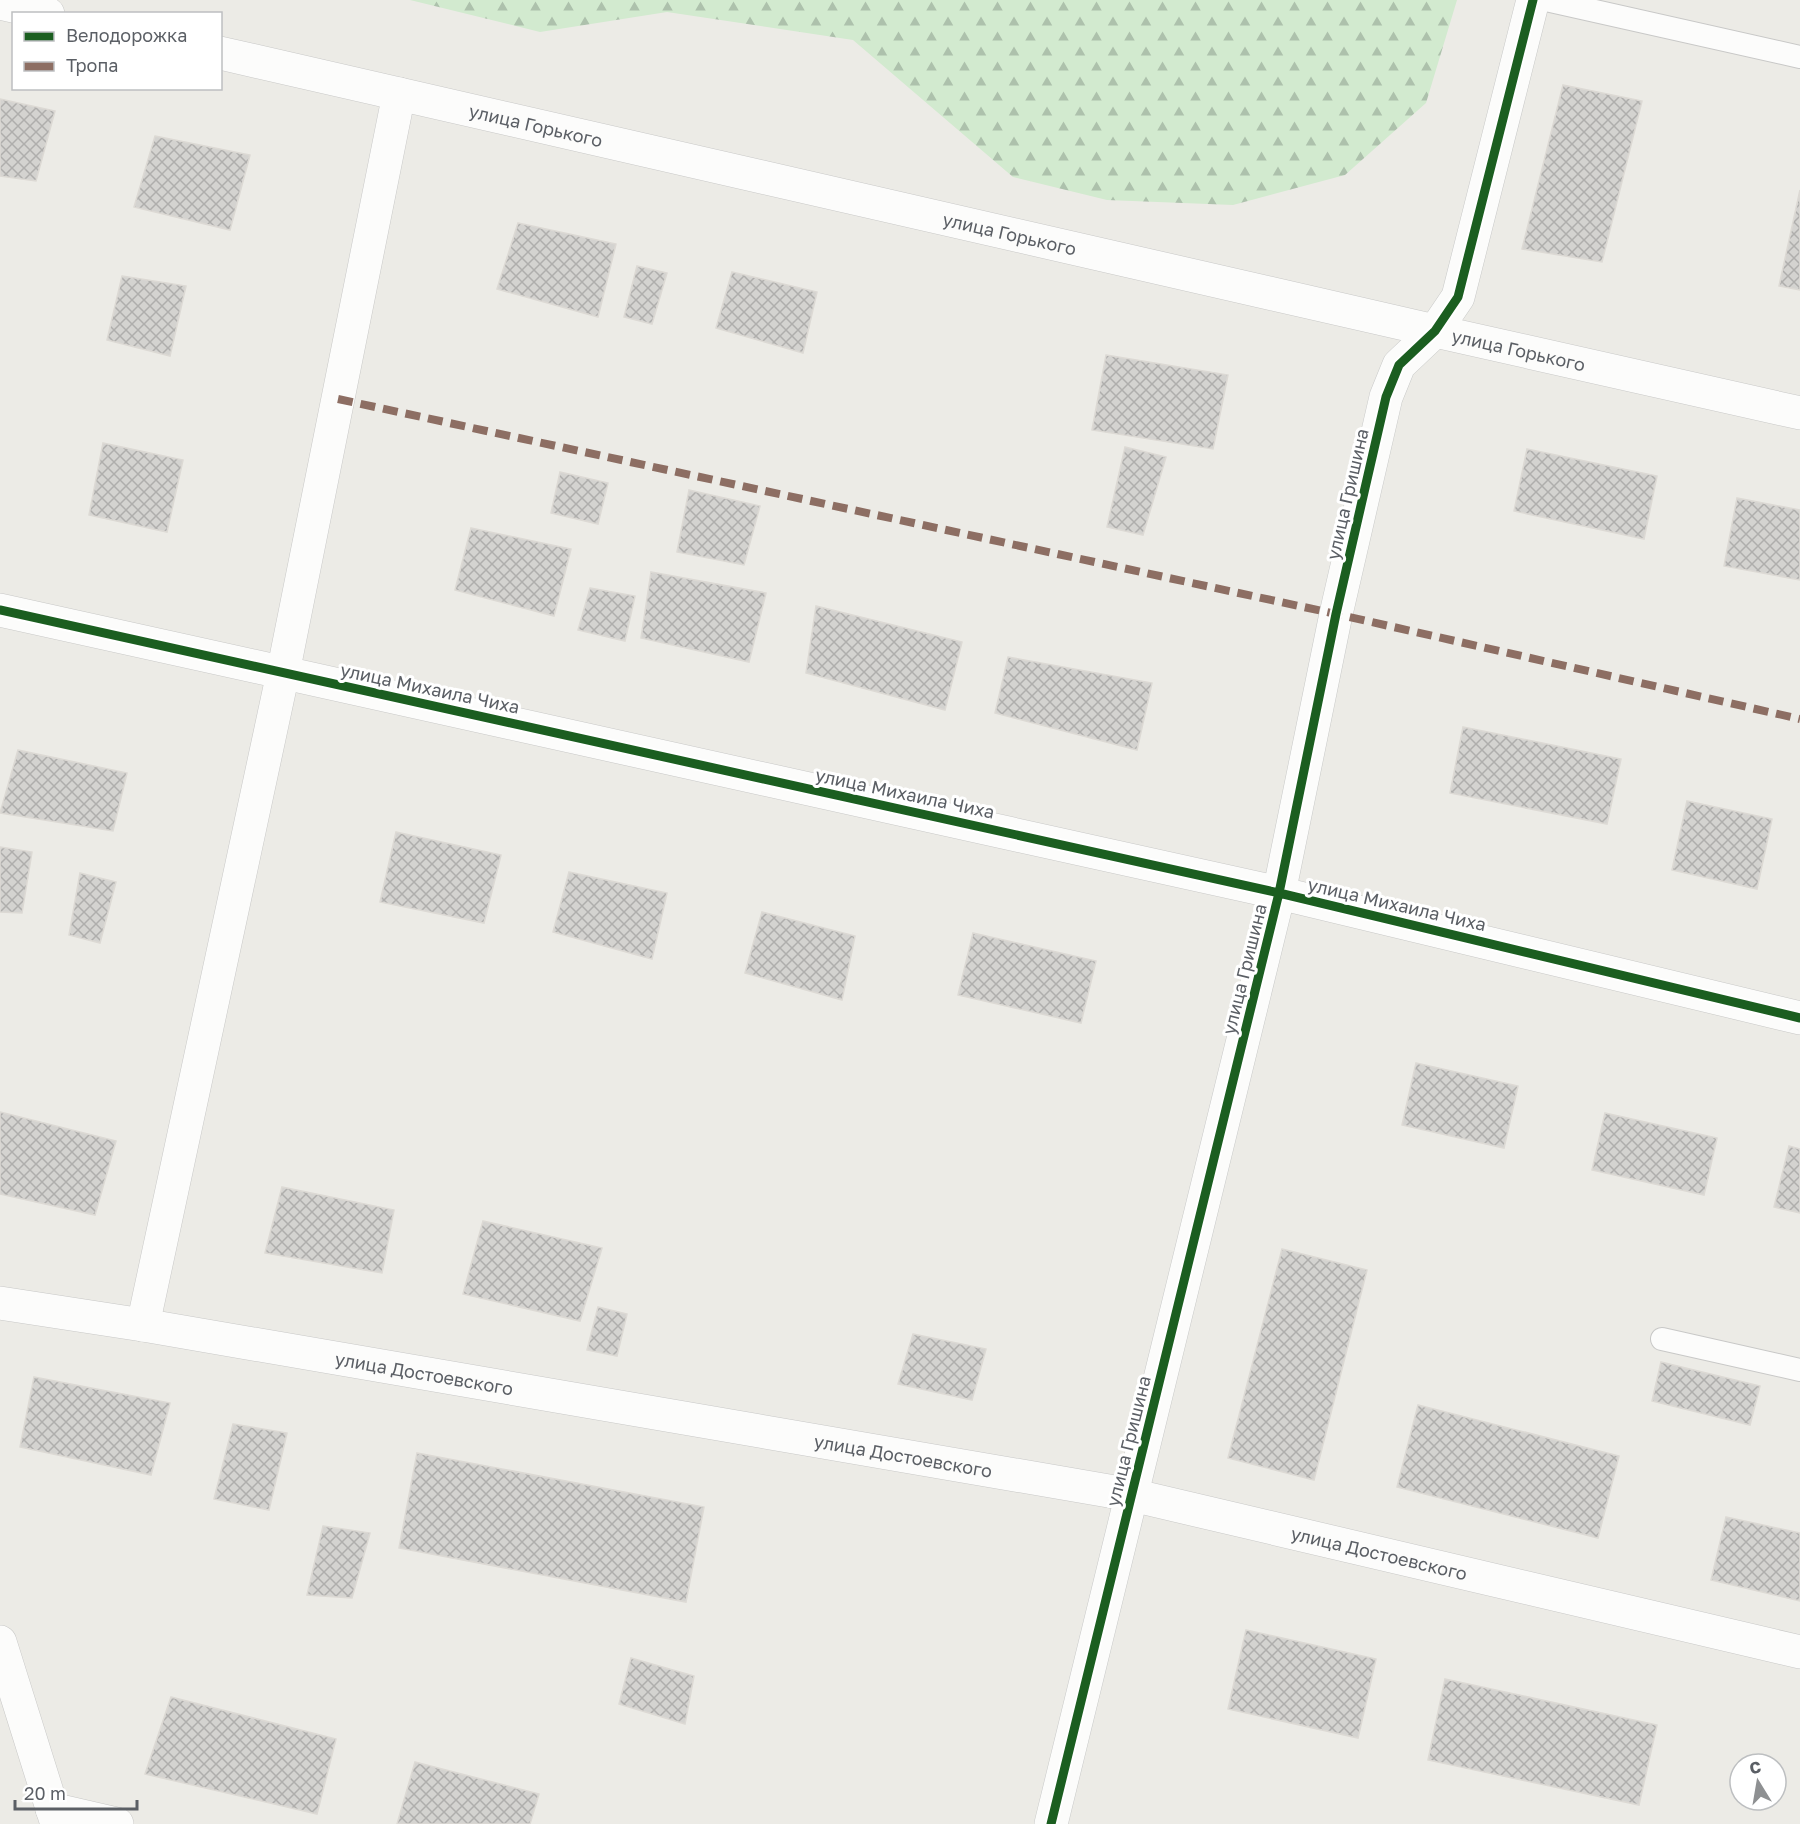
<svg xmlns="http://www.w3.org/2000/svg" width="1800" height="1824" viewBox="0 0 1800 1824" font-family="'Golos Text',sans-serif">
<defs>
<pattern id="forest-firs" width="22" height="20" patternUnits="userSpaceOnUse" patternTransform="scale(1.5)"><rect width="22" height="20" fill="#d2eacf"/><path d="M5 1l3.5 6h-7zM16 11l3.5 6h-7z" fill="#adc1ac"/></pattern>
<pattern id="building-cross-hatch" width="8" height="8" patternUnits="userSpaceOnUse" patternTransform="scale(1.5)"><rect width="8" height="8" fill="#d4d3d0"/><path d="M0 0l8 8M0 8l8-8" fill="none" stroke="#afaeac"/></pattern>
</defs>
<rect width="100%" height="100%" fill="#ecebe6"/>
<path fill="url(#forest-firs)" d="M410 0H1457L1426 103 1345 175 1233 205 1107 200 1013 177 853 40 667 12 540 32Z"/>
<path fill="url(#building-cross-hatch)" stroke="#dcd9d4" stroke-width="1.5" d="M1563 85 1642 101 1602 262 1522 249Z
M0 99 55 111 36 181 0 176Z
M155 136 250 155 230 230 134 207Z
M1800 190V290L1779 286Z
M518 223 616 244 598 317 497 289Z
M637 266 667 273 652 324 624 317Z
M732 272 817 292 803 353 716 328Z
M122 276 186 286 170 356 107 340Z
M1106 355 1228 375 1213 449 1092 430Z
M103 443 183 460 167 532 89 515Z
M1125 447 1166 457 1143 535 1107 527Z
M1527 449 1657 476 1644 539 1514 511Z
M560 472 608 483 598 524 551 513Z
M689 490 760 506 744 565 677 552Z
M1737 498 1800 510V580L1724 566Z
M471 528 571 549 554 616 455 590Z
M651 572 766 593 749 662 641 638Z
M590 588 635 596 625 641 578 630Z
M816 606 962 642 945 710 806 673Z
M1008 657 1152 683 1137 750 995 713Z
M1463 727 1621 759 1607 824 1450 793Z
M18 750 127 773 113 831 0 813Z
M1687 801 1772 819 1757 889 1672 870Z
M396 832 501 855 484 923 380 902Z
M0 847 32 852 22 913 0 912Z
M569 872 667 893 652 959 553 932Z
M80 873 116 882 100 943 69 935Z
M762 912 855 936 842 1000 745 973Z
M973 933 1096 961 1081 1023 958 995Z
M1416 1063 1518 1086 1504 1148 1402 1125Z
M0 1112 116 1141 95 1215 0 1194Z
M1605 1113 1717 1138 1704 1195 1592 1170Z
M1789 1146 1800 1149V1213L1774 1207Z
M282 1187 394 1210 382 1273 265 1253Z
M483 1221 602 1248 580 1321 463 1294Z
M1282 1249 1367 1270 1314 1480 1228 1458Z
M598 1307 627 1314 617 1356 587 1350Z
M913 1334 986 1349 972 1400 898 1384Z
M1661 1362 1760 1386 1750 1425 1652 1401Z
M34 1377 170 1403 151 1475 20 1447Z
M1418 1405 1619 1456 1598 1538 1397 1487Z
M233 1424 287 1433 269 1510 214 1499Z
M417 1453 704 1507 686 1602 399 1548Z
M1726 1517 1800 1533V1601L1711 1580Z
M323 1526 370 1533 352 1598 307 1595Z
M1246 1630 1376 1659 1358 1738 1228 1709Z
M631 1658 694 1676 685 1724 619 1704Z
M1445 1679 1657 1725 1639 1805 1428 1760Z
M171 1697 336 1739 317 1814 145 1774Z
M415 1762 539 1794 530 1824H397Z"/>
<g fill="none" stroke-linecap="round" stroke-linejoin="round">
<defs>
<path id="lane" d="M1546 0 1800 57
M1662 1339 1800 1370"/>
<g id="street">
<path d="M0 3 48 14"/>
<path id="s1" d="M220 53 1435 331 1800 413"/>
<path d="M0 610 1279 893 1800 1018"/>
<path id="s2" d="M0 1303 143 1325 1132 1495 1800 1652"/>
<path d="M143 1325 283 673 399 94"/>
<path d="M0 1642 57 1824"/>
<path d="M52 1809 117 1824"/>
</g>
<path id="secondary" d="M1051 1824 1279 893 1336 614 1386 397 1399 365 1435 331 1458 297 1533 0"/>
</defs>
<use href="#lane" stroke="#c8c8c7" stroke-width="24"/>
<use href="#street" stroke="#c8c8c7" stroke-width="34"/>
<use href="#secondary" stroke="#c8c9c8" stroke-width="34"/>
<use href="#lane" stroke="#fcfcfb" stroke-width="22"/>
<use href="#street" stroke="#fcfcfb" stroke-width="33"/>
<use href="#secondary" stroke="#fcfcfb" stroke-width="33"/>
<path stroke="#8d6e63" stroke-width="8" stroke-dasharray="15 8" stroke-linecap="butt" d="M338 399 1336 614 1800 719"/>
<defs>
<path id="cycleway" d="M0 610 1279 893 1800 1018
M1051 1824 1279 893 1336 614 1386 397 1399 365 1435 331 1458 297 1533 0"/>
</defs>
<use href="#cycleway" stroke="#fff" stroke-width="13"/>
<use href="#cycleway" stroke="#1b5e20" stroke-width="9"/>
</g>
<g text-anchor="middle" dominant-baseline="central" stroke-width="6" stroke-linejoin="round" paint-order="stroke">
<g font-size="18" fill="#5b5f65" stroke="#fff">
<text stroke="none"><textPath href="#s1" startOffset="324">улица Горького</textPath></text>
<text stroke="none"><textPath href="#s1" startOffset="810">улица Горького</textPath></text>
<text stroke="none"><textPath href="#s1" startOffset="1332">улица Горького</textPath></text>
<text transform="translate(1347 494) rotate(-77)">улица Гришина</text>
<text transform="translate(430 688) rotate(12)">улица Михаила Чиха</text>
<text transform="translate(905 793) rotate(12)">улица Михаила Чиха</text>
<text transform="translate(1397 904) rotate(13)">улица Михаила Чиха</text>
<text transform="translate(1244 969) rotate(-76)">улица Гришина</text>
<text stroke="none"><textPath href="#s2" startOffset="430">улица Достоевского</textPath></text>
<text transform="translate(1128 1441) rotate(-76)">улица Гришина</text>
<text stroke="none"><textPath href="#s2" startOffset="916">улица Достоевского</textPath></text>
<text stroke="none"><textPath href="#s2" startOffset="1402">улица Достоевского</textPath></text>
</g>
</g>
<rect x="12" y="12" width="210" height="78" fill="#ffffff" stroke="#bdbfc1" stroke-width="1.5"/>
<rect x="24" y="32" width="30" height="9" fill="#1b5e20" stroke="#bdbfc1" stroke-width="1.5"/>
<text x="66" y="42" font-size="18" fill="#5b5f65">Велодорожка</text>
<rect x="24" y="62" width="30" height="9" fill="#8d6e63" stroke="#bdbfc1" stroke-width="1.5"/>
<text x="66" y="72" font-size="18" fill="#5b5f65">Тропа</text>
<g transform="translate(1758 1782) rotate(349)"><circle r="28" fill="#ffffff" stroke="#bdbfc1" stroke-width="1.5"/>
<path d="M0-4.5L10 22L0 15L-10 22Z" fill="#8e9092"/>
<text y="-9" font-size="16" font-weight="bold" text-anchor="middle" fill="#5b5f65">С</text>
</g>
<path d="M15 1800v9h122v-9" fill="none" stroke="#5b5f65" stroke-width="3"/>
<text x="24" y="1800" font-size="18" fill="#5b5f65" stroke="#ffffff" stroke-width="4.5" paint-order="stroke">20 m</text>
</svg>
